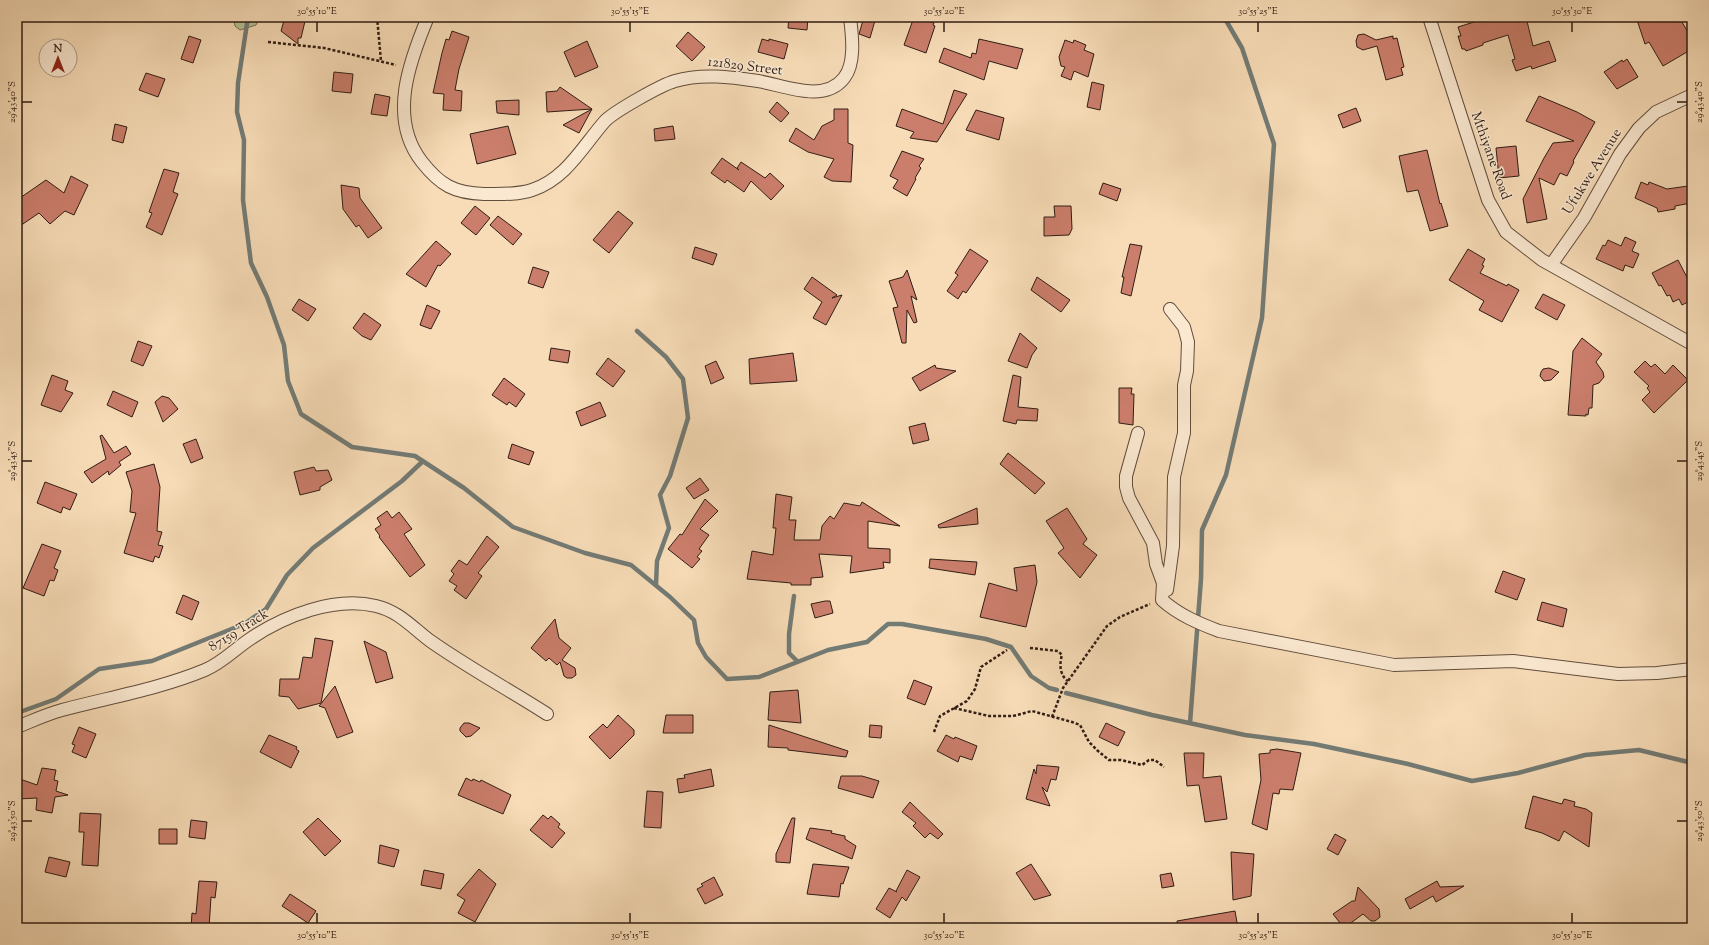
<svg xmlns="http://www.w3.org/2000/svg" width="1709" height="945" viewBox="0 0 1709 945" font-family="'Sorts Mill Goudy',serif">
<rect width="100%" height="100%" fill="#f7dcb7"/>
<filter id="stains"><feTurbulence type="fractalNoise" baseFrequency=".005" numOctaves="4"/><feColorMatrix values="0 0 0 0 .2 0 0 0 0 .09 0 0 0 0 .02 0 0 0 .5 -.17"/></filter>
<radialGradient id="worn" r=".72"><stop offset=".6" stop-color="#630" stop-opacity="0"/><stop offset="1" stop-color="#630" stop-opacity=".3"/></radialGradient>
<path fill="#b7c293" stroke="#747053" d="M233 17H260L256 25 240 30 235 26Z"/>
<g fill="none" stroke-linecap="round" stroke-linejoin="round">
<path stroke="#737b75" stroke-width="4.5" d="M248 17 238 83 237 112 244 140 243 200 251 263 267 297 284 345 288 381 301 414 352 447 415 456 464 488 513 527 585 553 631 565 670 597 694 620 698 643 706 657 727 679 759 677 828 650 867 642 888 624H902L986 639 1011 647 1031 676 1049 688 1057 690
M637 331 666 357 683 379 688 418 670 476 660 495 669 528 657 561 656 585
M794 596 789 634V653L797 661
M1066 693 1152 715 1245 735 1314 744 1408 764 1472 781 1518 773 1585 755 1639 750 1692 763
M17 713 56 699 99 669 152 661 244 624 266 609 287 575 313 548 402 481 423 461
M1190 723 1201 579 1202 530 1226 475 1262 318 1274 144 1242 48 1224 17"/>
</g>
<path fill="#cb7e6c" stroke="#301d13" d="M285 17H306L301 38H298V44L281 31Z
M789 17H808L807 30 788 28Z
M864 17H876L870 38 859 34Z
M914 17 934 23 933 25 935 26 926 53 904 45Z
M1472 17H1526L1533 46 1549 41 1556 61 1532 69 1531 66 1516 71 1512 60 1515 59 1508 35 1483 43V45L1466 51 1465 49H1462L1458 36H1461L1458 27 1474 22Z
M1636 17H1679L1692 39V49L1663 66 1649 42 1645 44Z
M452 31 469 37 459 69 455 90 462 91 461 111 443 110 444 94 433 93 442 53 446 39 449 40Z
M688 32 705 47 692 61 676 46Z
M1364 34 1376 40 1393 36V39L1397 38 1404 67 1401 68 1403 75 1386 80 1377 46 1363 50 1357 47 1356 41 1358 35Z
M189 36 201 40 193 63 181 59Z
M762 39 769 41V39L788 44 784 59 758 52Z
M979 39 1023 49 1017 69 989 61 984 80 939 62 944 48 971 58 972 53 976 54Z
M1065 40 1073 43 1074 40 1086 45 1084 50 1094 54 1088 77 1074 71 1071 80 1061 76 1065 67 1061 66 1059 57Z
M587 41 598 67 575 77 564 52Z
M1627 59 1638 77 1617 89 1604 72 1622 60 1623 62Z
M334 72 353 74 351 93 332 91Z
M146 73 165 79 158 97 139 90Z
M1092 82 1104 85 1100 110 1087 107Z
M560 87 592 109 547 112 546 92 557 91Z
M954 90 967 94 937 142 910 138 914 132 896 126 902 109 943 124Z
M375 94 390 97 387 116 371 114Z
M1539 96 1577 112 1595 122 1573 161 1574 162 1567 176 1560 173 1554 185 1539 178 1547 219 1527 223 1523 199 1544 158 1553 143 1574 141 1526 121Z
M519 100V115L497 113 496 101Z
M777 102 789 113 781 122 769 112Z
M1356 108 1361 121 1343 128 1338 115Z
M592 109 579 133 563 125Z
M834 109H848V143L853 145 851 182 832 181 824 177 834 159 808 152 789 141 796 128 814 140 822 126 834 120Z
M976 110 1004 118 999 140 966 130Z
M115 124 127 127 123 143 112 140Z
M508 126 516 154 477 164 470 134Z
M673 126 675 139 655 141 654 129Z
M1516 146 1519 176 1499 178 1496 148Z
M1427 150 1440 204 1441 203 1448 226 1430 231 1418 190 1407 192 1399 156Z
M902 151 924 159 919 166 921 168 915 178 916 179 907 196 893 188 898 180 890 176Z
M722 158 739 170 737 168 741 162 765 178 770 173 784 186 771 200 751 181 744 192 727 180 725 183 711 173Z
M164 169 179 173 173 192 178 194 162 235 146 227 152 213 149 212Z
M71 176 88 185 74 215 65 211 50 224 39 213 17 228V200L46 180 64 193Z
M1641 182 1648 185 1649 182 1667 189 1688 186 1691 203 1675 206V209L1658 212 1657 208 1635 198Z
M1103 183 1121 189 1117 201 1099 194Z
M341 185 359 188 360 198 382 228 368 238 359 225 356 227 343 209Z
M475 206 490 218 476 235 461 223Z
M1054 206H1071L1072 229 1069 235 1044 236V217H1055Z
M618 211 633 223 609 253 593 240Z
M498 216 522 234 513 245 490 225Z
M1625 237 1636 242 1632 251 1639 254 1633 268 1625 265 1623 271 1596 259 1603 245 1605 246 1608 240 1621 246Z
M436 241 451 254 440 266 438 265 426 287 406 274Z
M1130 244 1142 246 1131 296 1121 293 1124 277H1122Z
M695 247 717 254 713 265 692 258Z
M970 249 988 261 966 293 963 291 958 299 947 291 958 275 955 273Z
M1468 249 1485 259 1482 265 1484 266 1480 273 1507 286 1508 284 1519 290 1502 322 1479 310 1484 301 1449 280Z
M1678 260 1692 287V300L1682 305 1679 299 1673 302 1670 295 1667 296 1661 285 1659 286 1652 273Z
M533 267 549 272 543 288 528 283Z
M907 270 917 300 911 296 917 322 914 323 907 310 906 343H902L893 308 898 307 889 281 903 277Z
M812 277 837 295 832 298 842 295 826 325 813 318 822 302 804 289Z
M1037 277 1070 300 1061 312 1031 290Z
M1543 294 1565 305 1557 320 1535 308Z
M299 299 316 309 308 321 292 310Z
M427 305 440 311 431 329 420 325Z
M364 313 381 325 371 340 362 336 353 328Z
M1020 333 1037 348 1032 355 1027 368 1008 361Z
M1582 338 1602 354 1596 362 1603 372 1604 377 1599 383 1593 385 1592 408H1589L1588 415 1586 414V416L1568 415 1573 351Z
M138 341 152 346 143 366 131 361Z
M551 348 570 351 568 363 549 360Z
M793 353 797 381 750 384 749 359Z
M608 358 625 371 613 387 596 374Z
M716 361 724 378 711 384 705 366Z
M1645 361 1651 367 1655 364 1665 374 1673 365 1688 380 1654 413 1642 400 1650 392 1647 388 1649 386 1634 372Z
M935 365 936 368 956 371 920 391 912 378Z
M1549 368 1559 372 1551 380 1544 381 1540 376 1541 372 1543 369Z
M52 375 68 381 65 390 73 393 61 412 41 405Z
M1013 375 1021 377 1018 407 1038 409 1037 421 1017 420 1016 424 1003 421Z
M504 378 525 394 516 407 509 402 507 405 492 395Z
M1119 388H1132L1131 394H1134L1133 425 1119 423Z
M113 391 138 402 132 417 107 405Z
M162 396 169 398 178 409 163 422 155 402Z
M600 402 606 416 581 426 576 412Z
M925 423 929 440 913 444 909 427Z
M102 435 114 453 126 446 131 454 119 462 121 465 109 475 108 471 92 483 84 472 106 459 100 436Z
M196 439 203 458 191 463 183 444Z
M512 444 534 452 529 465 508 458Z
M1008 453 1045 483 1035 494 1000 464Z
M154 464 160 487 157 531 162 532 158 545 163 546 159 558 155 556 153 562 124 553 136 513 130 512 132 491 126 472Z
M314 467 316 471 328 470 332 480 320 487V490L300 495 294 472Z
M700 478 709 490 694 499 686 488Z
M45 482 77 494 70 510 63 507 61 513 37 503Z
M776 494 792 497 789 520H796L794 540H820L822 526 830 516 834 519 844 503 860 506 862 502 900 526 868 521V548L890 549V563L883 562 884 568 850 573 852 556 819 554 823 577 811 578V585H791V583L747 579 752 551 773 555 776 528H773Z
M705 499 718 511 700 529 709 535 699 549 702 551 697 557 700 559 692 568 668 549 680 534 682 535Z
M977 508 978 524 939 528 938 525Z
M1067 508 1087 539 1083 544 1097 555 1080 578 1058 553 1064 548 1046 521Z
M387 511 392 518 399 512 412 529 404 534 425 565 410 577 379 537 380 536 375 529 381 525 377 518Z
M487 536 499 547 478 573 482 576 466 599 454 590 457 586 449 581 454 574 451 571 459 560 467 565Z
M42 544 61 551 54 568 58 570 54 581 50 580 44 596 23 588Z
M930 559 977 562 975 575 929 568Z
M1035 565 1037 582 1026 627 980 617 989 583 1017 591 1014 568Z
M1503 571 1525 579 1517 600 1495 592Z
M183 595 199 602 192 620 176 613Z
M825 601H830L833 613 815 618 811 604Z
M1542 602 1567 609 1563 627 1537 620Z
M555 619 559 638 571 648 562 660 575 668 576 675 572 678H567L564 676 560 662 557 665 549 658 546 661 531 648Z
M315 638 333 641 321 703 298 709 289 697 279 696 280 679H299L303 657 312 658Z
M364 641 386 652 393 678 376 683Z
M914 680 932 687 925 705 907 698Z
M335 686 353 732 337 738 325 708 319 706Z
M798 690 801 723 768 720 770 692Z
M618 715 634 730V735L610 759 589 737 603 724 607 728Z
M666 715H693V733H663Z
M464 723H469L480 728 471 736 466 737 460 731V728Z
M1106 723 1125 732 1118 746 1099 737Z
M769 725 848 751 846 757 788 750V748L768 747Z
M870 725 882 726 881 738 869 737Z
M79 727 96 734 86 758 72 752 75 745 72 744Z
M269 735 297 747 296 749 299 751 291 768 260 752Z
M946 735 954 739 955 737 977 746 972 760 960 756 958 762 937 751Z
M1277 749 1301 753 1293 790 1280 789 1279 794 1273 793 1267 830 1252 824 1261 780 1259 754 1270 753V750Z
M1184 753H1204L1203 778 1221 776 1227 819 1205 822 1199 785 1187 786Z
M1037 765 1059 767 1056 780 1051 779 1047 792 1042 787 1050 806 1026 799 1034 769 1036 774Z
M42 768 56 770 54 780 58 781 56 791 68 795 55 797 52 813 36 810 37 798 17 799V778L37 785Z
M711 769 714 786 679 793 677 779 685 778 684 775Z
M841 776H862L879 781 873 798 838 788Z
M466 778 472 781 473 779 480 782 481 780 511 795 503 814 458 795Z
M647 791 663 792 661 828 644 827Z
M1533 796 1562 804 1564 799 1575 802 1574 806 1586 809 1592 813 1589 847 1564 831 1559 841 1542 833 1525 828Z
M910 802 943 834 938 839 930 833 925 838 913 826 916 823 902 812Z
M80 813 101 814 98 866 82 865 84 832H79Z
M543 815 548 819 551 816 560 824 558 827 565 833 552 848 530 830Z
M318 818 341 841 325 856 303 832Z
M792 818H795L790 863 776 862V854Z
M191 820 207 822 205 839 189 837Z
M810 828 832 831 831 833 845 836V839L856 846 852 859 806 839Z
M159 829H177V844H159Z
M1335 834 1346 840 1338 855 1327 849Z
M380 845 399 850 394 867 378 863Z
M1231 852 1254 854 1251 896 1233 900Z
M49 857 70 862 66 877 45 872Z
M813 864 849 867 843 884 841 883 839 897 807 894Z
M1031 864 1051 895 1034 900 1016 873Z
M479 869 496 884 475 922 458 913 465 900 457 895Z
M424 870 444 874 441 889 421 885Z
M907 870 920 877 906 901 902 897 890 918 876 909 889 888 897 892 896 891Z
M1171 873 1174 886 1162 888 1160 875Z
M714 877 723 895 705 904 697 889 703 886 701 884Z
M199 881 217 882 215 898 211 897 209 928H191L192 913 196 914Z
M1437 881 1440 887 1464 886 1436 902 1433 896 1410 909 1405 899Z
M1358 887 1379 909 1380 917 1375 921H1371L1363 914 1344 928 1333 914 1352 901H1355Z
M290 894 316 911 308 923 282 906Z
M1235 911 1238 928H1177V921Z"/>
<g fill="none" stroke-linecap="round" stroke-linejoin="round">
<defs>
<path id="street" d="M428 17C409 62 388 119 422 162 440 185 454 193 484 194 500 194 517 195 532 190 566 179 583 146 605 121 615 111 661 85 675 81 701 73 731 77 758 81 783 85 824 104 844 78 856 63 852 35 850 17
M1429 17 1488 200 1506 232 1542 260 1692 344
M1551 265 1584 218 1620 154 1639 128 1656 112 1692 95
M1138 433 1126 476V487L1129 498 1153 543 1156 564 1163 583 1162 600C1179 615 1198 623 1219 631L1394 665 1513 661 1618 674 1657 673 1692 669
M1167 590 1173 546 1174 477 1184 433V385L1187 371 1188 342 1184 327 1170 309
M17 727C32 721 47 714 62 710 111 697 159 689 205 670 222 663 235 649 250 639 284 616 334 596 376 606 398 611 412 627 429 640 467 667 508 689 547 714"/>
</defs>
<use href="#street" stroke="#624d3c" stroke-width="14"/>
<path stroke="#301d13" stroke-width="2.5" stroke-dasharray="3 2" stroke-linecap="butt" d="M377 17 381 61
M268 42 324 48 396 65
M1030 648 1058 651 1062 655C1059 664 1060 676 1068 681
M954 708 989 716H1013L1032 711 1072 722 1080 725 1089 742 1098 751 1109 760H1121L1142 765 1149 760H1155L1164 767
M1052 717 1063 688 1107 626 1120 617 1150 604
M934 732 940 716 967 701 975 689 981 667 1007 650"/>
<use href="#street" stroke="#fae8d0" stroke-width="12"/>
</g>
<path fill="none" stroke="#301d13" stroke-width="1.5" d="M317 22V32M630 22V32M944 22V32M1258 22V32M1572 22V32M22 102H32M1677 102H1687M22 461H32M1677 461H1687M22 821H32M1677 821H1687M317 913V923M630 913V923M944 913V923M1258 913V923M1572 913V923"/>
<g text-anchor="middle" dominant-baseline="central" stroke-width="3" stroke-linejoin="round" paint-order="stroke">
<g font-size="14" fill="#301d13" stroke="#fae8d0">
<text transform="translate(745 67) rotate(7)">121829 Street</text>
<text transform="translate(1490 156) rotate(70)">Mthiyane Road</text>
<text transform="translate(1593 172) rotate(-58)">Ufukwe Avenue</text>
<text transform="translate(239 631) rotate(-32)">87159 Track</text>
</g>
</g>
<rect width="1709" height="945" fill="none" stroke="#f7dcb7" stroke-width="44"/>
<g transform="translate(58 58)"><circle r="19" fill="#fae8d0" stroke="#a99784"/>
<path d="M0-3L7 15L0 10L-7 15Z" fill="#8f2418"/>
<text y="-6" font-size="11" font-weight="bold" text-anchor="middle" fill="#301d13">N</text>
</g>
<rect x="22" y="22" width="1665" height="901" fill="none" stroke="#301d13" stroke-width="1.5"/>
<g font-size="10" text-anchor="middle" fill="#301d13">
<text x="317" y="14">30°55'10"E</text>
<text x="630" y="14">30°55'15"E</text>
<text x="944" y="14">30°55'20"E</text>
<text x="1258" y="14">30°55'25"E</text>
<text x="1572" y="14">30°55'30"E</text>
<text transform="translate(11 102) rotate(-90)" y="4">29°43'40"S</text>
<text transform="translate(1698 102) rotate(-90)" y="4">29°43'40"S</text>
<text transform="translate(11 461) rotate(-90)" y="4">29°43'45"S</text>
<text transform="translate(1698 461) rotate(-90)" y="4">29°43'45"S</text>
<text transform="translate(11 821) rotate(-90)" y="4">29°43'50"S</text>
<text transform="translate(1698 821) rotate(-90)" y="4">29°43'50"S</text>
<text x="317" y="938">30°55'10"E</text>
<text x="630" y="938">30°55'15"E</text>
<text x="944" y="938">30°55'20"E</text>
<text x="1258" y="938">30°55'25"E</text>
<text x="1572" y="938">30°55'30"E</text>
</g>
<rect width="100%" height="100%" filter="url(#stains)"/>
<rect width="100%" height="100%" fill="url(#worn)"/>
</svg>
